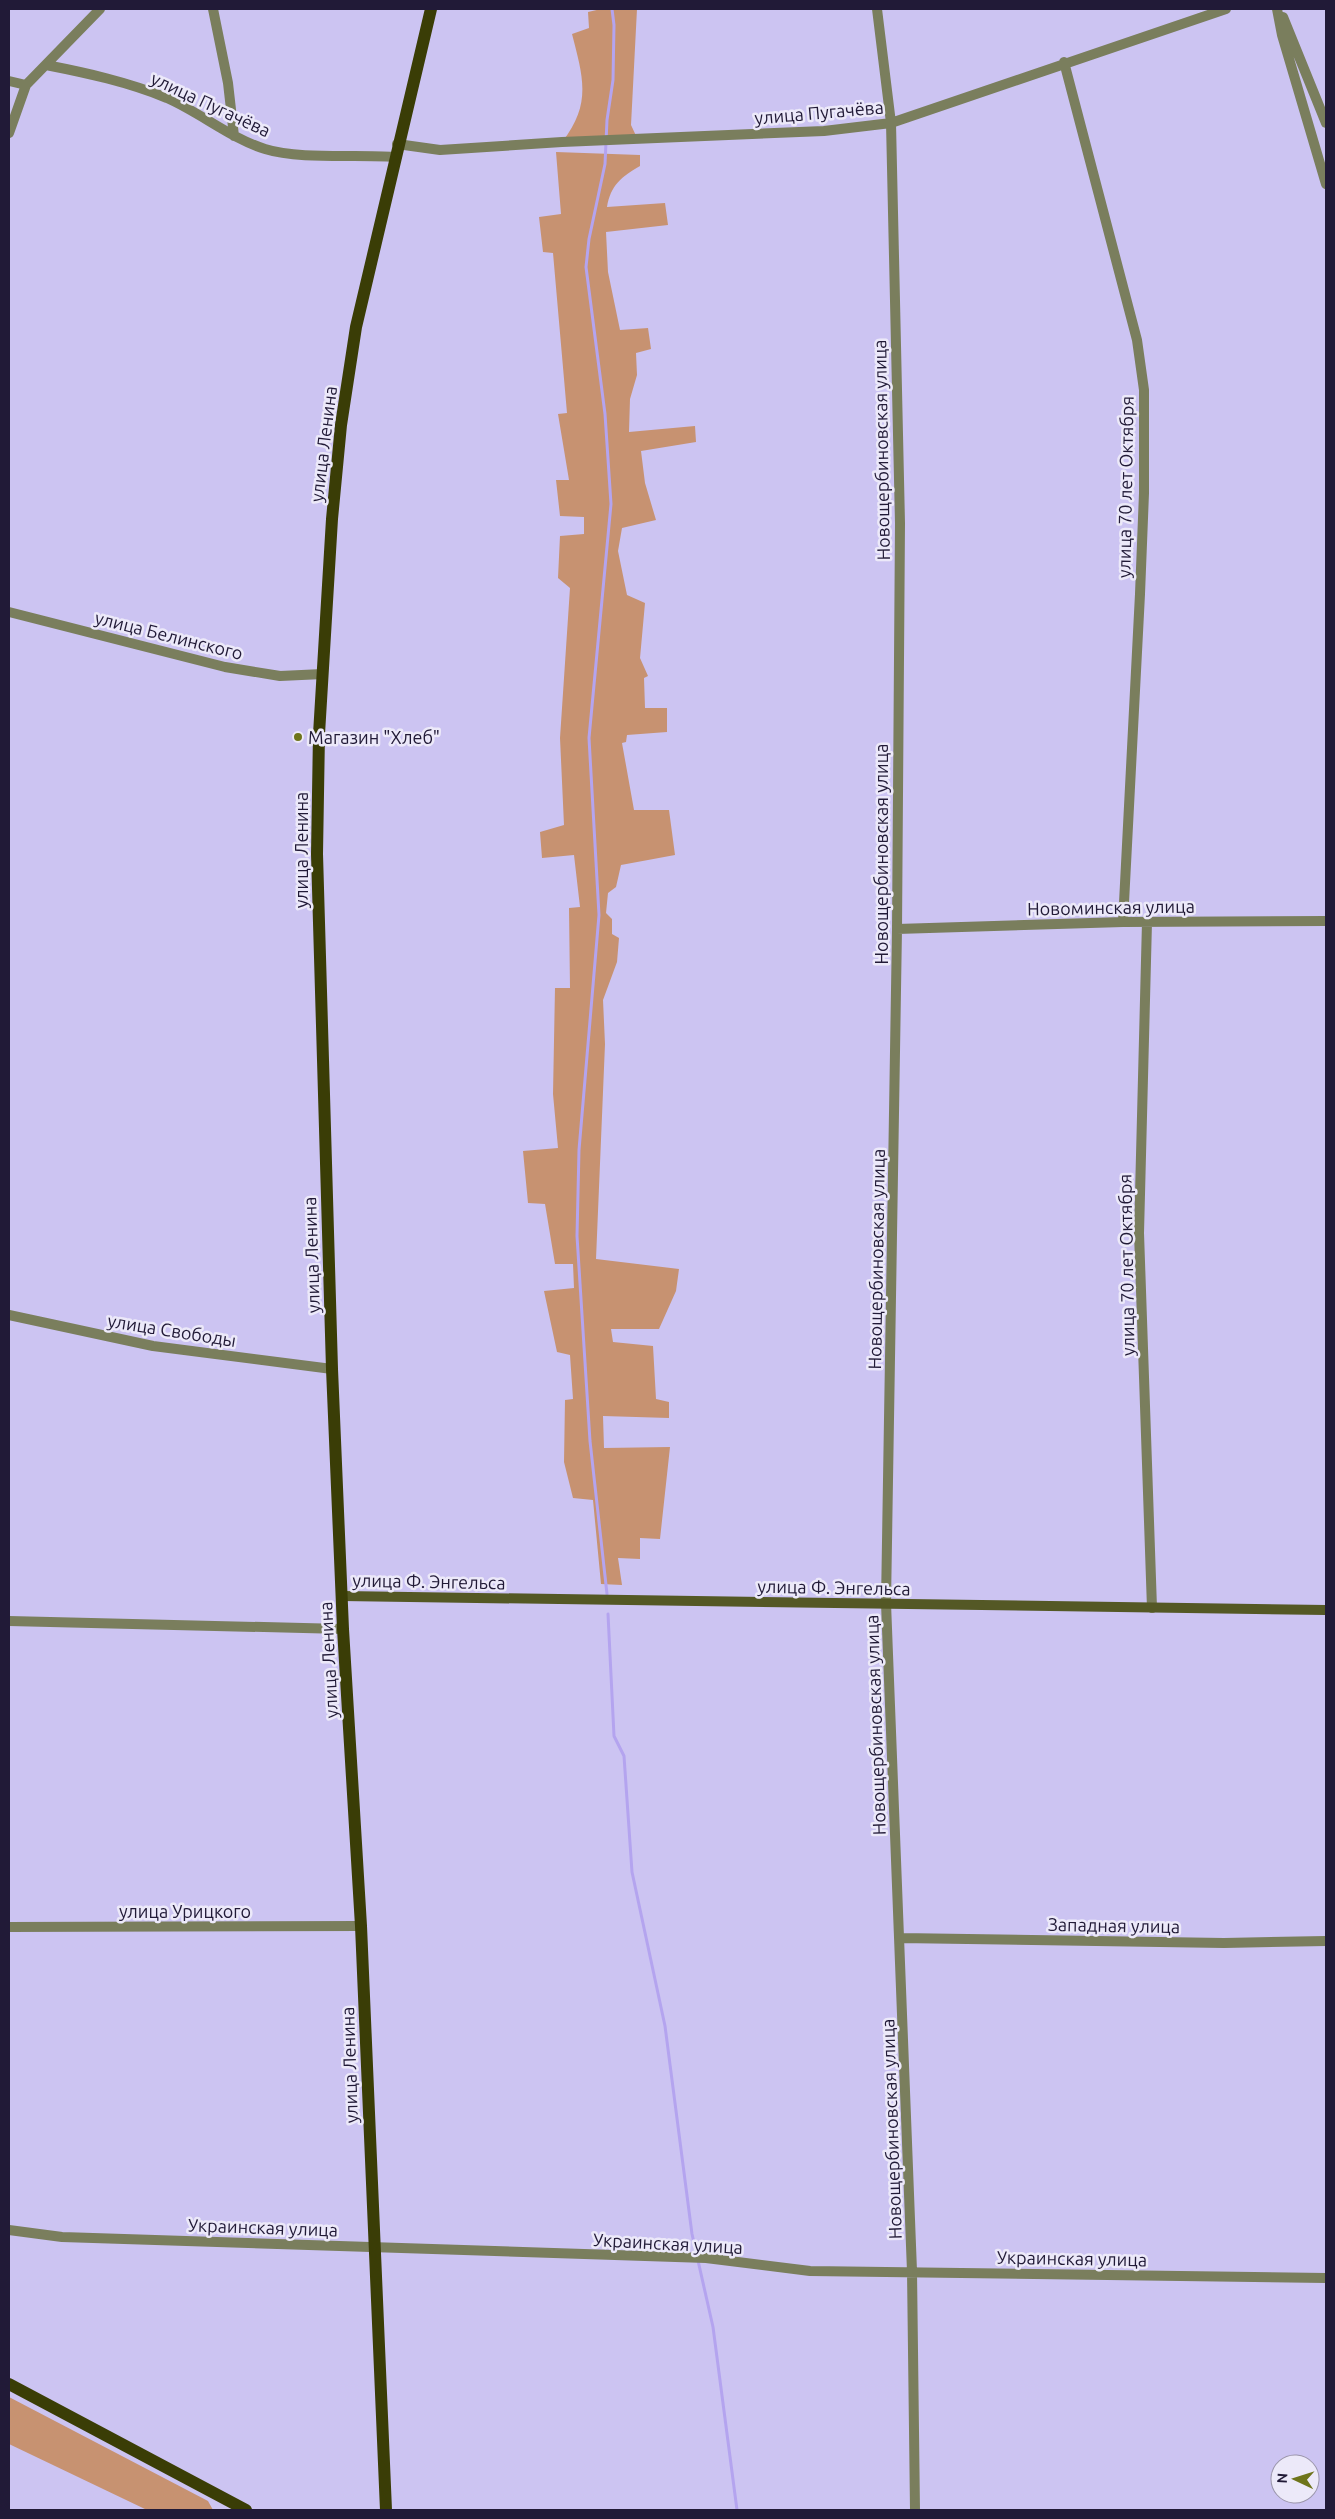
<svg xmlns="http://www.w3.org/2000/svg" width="1335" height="2519" viewBox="0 0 1335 2519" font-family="Ubuntu,sans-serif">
<rect width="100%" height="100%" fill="#ccc4f2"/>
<path fill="#c79271" d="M601 9H637L631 125 638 140 562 142C592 104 583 77 572 34L589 28 588 12Z
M556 152 640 155V166C621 177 611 185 607 207L665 203 668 225 606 232 608 272 620 330 648 328 651 349 636 353 637 375 630 399 629 432 695 426 696 442 641 451 645 483 656 520 622 528 618 551 627 595 645 603 640 658 648 676 644 678 645 708H667V732L627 735 626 742 622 743 634 810H669L675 855 621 865 616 887 608 893 606 913 612 919V934L619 938 617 962 603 1000 605 1044 596 1259 679 1269 676 1291 659 1329H611L613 1342 653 1346 656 1399 669 1402V1418L603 1416 604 1448 670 1447 660 1539 640 1538V1559L618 1558 622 1585 601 1584 593 1500 573 1498 564 1462 565 1400 573 1399 570 1355 557 1352 544 1291 574 1288 573 1264H555L545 1204 528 1203 523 1151 558 1148 553 1094 555 988H570L569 908 580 907 574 855 542 858 540 832 564 825 560 738 570 588 558 578 560 536 584 534V517L560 516 556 480H569L558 414 567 413 553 253 543 252 539 217 561 214Z
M9 2397 208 2501 213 2510H147L9 2444Z"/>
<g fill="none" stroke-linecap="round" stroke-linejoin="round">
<path stroke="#b4a4ef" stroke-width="3" d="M607 1594 590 1441 577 1236 579 1150 599 915 589 738 611 504 605 414 586 267 589 239 605 164 607 120 613 80 614 25 612 9
M608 1614 614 1736 624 1756 632 1872 665 2026 692 2234 713 2327 737 2510"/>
<path stroke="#7a7e5d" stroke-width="10" d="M213 9 228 83 234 136
M877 9 891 123 900 523 897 929 886 1603 912 2271 915 2510
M1277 9 1282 35 1326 184
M1283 17 1326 123
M1064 62 1137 340 1144 390V493L1140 594 1123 922
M46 65C87 73 128 82 167 98 201 113 230 138 265 149 300 160 357 154 394 157
M9 81 26 85
M9 133 26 85 100 9
M397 144 440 150 562 142 824 131 891 123 1226 9
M9 612 225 667 280 676 323 674
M1147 922 1139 1233 1152 1608
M897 929 1123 922 1326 921
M9 1315 153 1346 332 1369
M9 1621 343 1629
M9 1927 361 1926
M900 1938 1224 1943 1326 1941
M9 2230 62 2237 706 2258 810 2271 1326 2278"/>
<path stroke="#545825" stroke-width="10" d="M342 1596 1326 1610"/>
<path stroke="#3a3d06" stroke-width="12" d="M9 2384 246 2510
M386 2510 361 1926 343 1629 332 1369 317 854 319 734 332 519 341 425 356 327 431 9"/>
</g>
<circle fill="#6e741b" stroke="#ece9f9" stroke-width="2" cx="298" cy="737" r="5"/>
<g text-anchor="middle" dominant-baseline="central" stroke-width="5" stroke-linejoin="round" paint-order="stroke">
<g font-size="18" fill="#211a37" stroke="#ece9f9">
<text transform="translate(211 104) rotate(25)">улица Пугачёва</text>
<text transform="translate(819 112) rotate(-5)">улица Пугачёва</text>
<text transform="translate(323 444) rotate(-83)">улица Ленина</text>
<text transform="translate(881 450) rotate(-91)">Новощербиновская улица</text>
<text transform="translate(1125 487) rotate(-89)">улица 70 лет Октября</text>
<text transform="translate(169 635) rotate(14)">улица Белинского</text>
<text transform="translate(301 850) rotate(-90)">улица Ленина</text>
<text transform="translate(881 854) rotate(-90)">Новощербиновская улица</text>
<text transform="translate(1111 907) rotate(-1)">Новоминская улица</text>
<text transform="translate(311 1255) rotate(-92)">улица Ленина</text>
<text transform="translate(876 1259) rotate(-89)">Новощербиновская улица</text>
<text transform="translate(1126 1265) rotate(-91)">улица 70 лет Октября</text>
<text transform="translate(172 1330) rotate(9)">улица Свободы</text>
<text transform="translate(429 1581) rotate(1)">улица Ф. Энгельса</text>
<text transform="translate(834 1587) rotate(1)">улица Ф. Энгельса</text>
<text transform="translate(328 1660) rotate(-93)">улица Ленина</text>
<text transform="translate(875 1725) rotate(-92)">Новощербиновская улица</text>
<text x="185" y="1911">улица Урицкого</text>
<text transform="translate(1114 1925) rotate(1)">Западная улица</text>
<text transform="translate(349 2065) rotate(-92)">улица Ленина</text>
<text transform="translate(891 2129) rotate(-92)">Новощербиновская улица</text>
<text transform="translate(263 2227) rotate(2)">Украинская улица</text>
<text transform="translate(668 2243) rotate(3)">Украинская улица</text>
<text transform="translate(1072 2258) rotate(1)">Украинская улица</text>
</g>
<g font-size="18" fill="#211a37" stroke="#ece9f9" text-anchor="start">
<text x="308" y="737">Магазин "Хлеб"</text>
</g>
</g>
<rect width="1335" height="2519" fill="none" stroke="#211a37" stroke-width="20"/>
<g transform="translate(1295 2479) rotate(274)"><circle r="24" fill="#ece9f9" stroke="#9b96ab"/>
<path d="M0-4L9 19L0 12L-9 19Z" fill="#6e741b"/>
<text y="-8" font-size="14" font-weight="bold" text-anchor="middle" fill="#211a37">N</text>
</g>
</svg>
